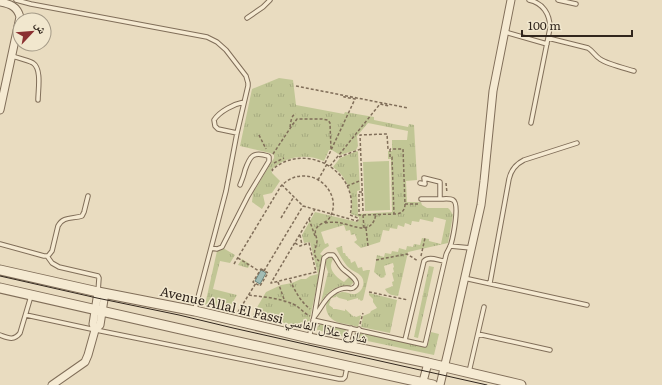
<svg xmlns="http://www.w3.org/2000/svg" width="662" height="385" viewBox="0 0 662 385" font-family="Literata,'Noto Naskh Arabic',serif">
<defs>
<pattern id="grass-tufts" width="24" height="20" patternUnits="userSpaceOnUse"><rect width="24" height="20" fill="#c1c695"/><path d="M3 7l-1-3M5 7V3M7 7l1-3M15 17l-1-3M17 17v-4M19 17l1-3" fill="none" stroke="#a6aa80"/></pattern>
</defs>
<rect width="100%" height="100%" fill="#e9dcc0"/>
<path fill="url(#grass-tufts)" d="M279 78 293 80 296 105 344 114 345 112 374 117V120L408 127 409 124 414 125 417 180 406 181 407 202H421L422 205 427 208H448L450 210 453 215 448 243 408 252 398 296C392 295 388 295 385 289L393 286 392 282 394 281 392 273 394 272 393 268 394 267 393 263 384 266 386 275 384 276 385 277 381 278 374 272 377 255 384 257 385 253 391 254 392 251 398 252 399 248 406 250 407 246 413 247 414 244 420 245 422 238 429 239V241L441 244 446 220 434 217 433 222 420 219 419 222 412 221 411 225 405 223 404 227 398 225 397 229 390 228 389 231 383 230 380 242 361 248 354 242 357 240 355 234 351 235 350 230 346 231 344 225 321 232 325 244 328 243 329 246 324 249 320 254 323 256 308 328 252 316 266 292 281 285 292 283 301 279H306L310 276 318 274 310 242 304 243 302 235 315 212 357 222 359 220V217L351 214C354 197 348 177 333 167L340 158 357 151 358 152 360 190 357 191 358 214 392 212 391 159H388V151H392V140H407L408 131 368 123 357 136 358 146 356 150 340 155 332 150H329L324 161C306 153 285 156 271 170L272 172V173L280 181 272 193 263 195 265 204 262 209 252 202 253 193 274 158V155L270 153 240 146 252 89Z
M342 246 343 253H345L346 256H347L349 259H350L351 263 355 261 358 268 362 267 363 271 367 270H370L363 300 361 301 359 299 358 300V298L347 301V300L339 298 336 296V297L331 298 329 305 333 308V309H336L345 311V309L354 317V316L356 317 361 315 358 327C352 325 346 324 340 323 327 320 320 304 333 295 336 294 339 293 342 292 349 292 353 297 359 292 361 290 362 289 363 286 366 273 353 273 347 266 343 261 339 254 336 248Z
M221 248H223L235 255 230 263 220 261 213 289 237 295 228 310 205 305 217 251Z
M329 257H332L333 259C332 261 331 263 331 266 331 273 339 279 344 282L349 277 353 281V283L350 286C337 284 328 291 321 302L328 272C326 267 324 261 329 257Z
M242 259 250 264 248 268 238 265Z
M429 266 434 267 418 338 414 337Z
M369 293 397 300 390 333 361 327 363 316 370 313 371 311 377 308 373 302V299L369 295Z
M323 324 345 329 347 333 346 337 317 330C317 326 319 324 323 324Z
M431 332 439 334 434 355 358 339 360 334 364 333 427 347Z"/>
<path fill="#c1c695" d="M389 161 390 210 365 211 363 162Z"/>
<path fill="#a2bcb4" stroke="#6b8880" d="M261 270 266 273 260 284 255 281Z"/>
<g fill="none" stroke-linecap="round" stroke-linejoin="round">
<defs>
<path id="service" d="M16 0 31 4 207 37 217 42 226 50 246 76 248 83V86L237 133 226 191 195 309
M529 0C543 3 550 14 550 28L531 123
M558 0 576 4
M247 18 263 7 270 0
M505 32 547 44
M548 38 588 48C593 51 595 56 600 59 607 64 624 68 634 71
M12 56C18 58 27 60 33 63 42 69 38 90 38 100
M237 133 218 129 215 126 214 120C220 111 234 104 244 102
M420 183 425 184 424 178 440 182V199H421
M0 244 44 256H48L52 251 58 226C63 216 73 219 82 216L84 212 88 196
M450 246 471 248
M211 248 217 249 222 247 248 196 269 161V157L268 156C253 151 250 156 245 170 244 175 242 180 240 185
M47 256 52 263 59 267 98 276 99 278 98 292
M464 278 587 305
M490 283 509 179C511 170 516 164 524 160L577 143
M26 315 91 329 339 379H343L345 377 347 367
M313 320 425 345 446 255C447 251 450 248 451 244 453 237 460 204 453 200 450 198 444 199 440 199
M478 334 550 350
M0 335C8 338 14 341 20 333L31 296
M309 338 314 317 324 258 328 255H333C337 259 338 264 342 268 345 272 364 282 353 288 350 289 350 288 347 288 342 288 337 290 333 293 324 299 321 309 314 317
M405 340 424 261C429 256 437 260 444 261
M346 346 351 328
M354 346 359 329
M469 372 484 307"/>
<path id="minor" d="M0 2C10 4 17 6 20 17L0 110
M95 330 93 324 98 292
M52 385 85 362 88 355 95 330 100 325 105 293
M422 385 428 363
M440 385 451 339 481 205 484 181 493 91 511 0"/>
<path id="tertiary" d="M0 270 98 292 195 311 309 338 428 363 521 385
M0 288C144 321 289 354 433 385"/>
</defs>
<use href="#service" stroke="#806e59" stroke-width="5.5"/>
<use href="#minor" stroke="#806e59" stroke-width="9"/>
<use href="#tertiary" stroke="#806e59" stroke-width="11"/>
<path stroke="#806e59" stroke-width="1.5" stroke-dasharray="3 2" stroke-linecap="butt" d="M296 86 408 108
M290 127C291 122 291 115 296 114
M259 135 266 149
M273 154 293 124 297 119H322L328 120 330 123 331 150
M339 157 361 149
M274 163 284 158
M325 163 355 99 344 97V96
M330 166 380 104 389 106V105
M273 171 272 170C305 140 361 172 350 215L358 218V220L357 221 303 206 282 185
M318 180 327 164
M446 183 447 193
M347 186 362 180
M362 192H359V215L397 214C402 213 405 210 405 204L403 149H390
M405 204H419
M363 211 360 135 387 134 388 149H390V157H392L394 214
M363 215 364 228
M281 218 293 198
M309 219 315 236
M325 223C330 222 336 222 341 223 355 226 372 236 376 214
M366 228 368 246
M300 235 302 245
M295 243 300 246 309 243 316 272 271 283C285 259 300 234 315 209
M421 256 425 238
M238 258 259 271
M376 260 407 254 418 261
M234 264 281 186C287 180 294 176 303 176 323 175 341 198 330 217 327 223 319 223 316 229 314 233 317 237 317 241 316 250 311 253 319 261
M261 269 268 273 260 286 253 282Z
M264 271 303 206
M290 280C295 291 300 301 310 309
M278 282 285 302
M369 292 408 300
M249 295C263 297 281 298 295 305 300 308 304 313 310 316
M238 312 256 283
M360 324 363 313"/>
<use href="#service" stroke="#f5ead2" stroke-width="3.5"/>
<use href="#minor" stroke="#f5ead2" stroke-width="7"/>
<use href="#tertiary" stroke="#f5ead2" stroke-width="9"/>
<path stroke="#31261d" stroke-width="1" d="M0 276 97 298 179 315 233 328 487 385"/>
</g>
<g text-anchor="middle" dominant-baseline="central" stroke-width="3" stroke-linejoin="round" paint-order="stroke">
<g font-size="13" fill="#31261d" stroke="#f1e7ce">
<text transform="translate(264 314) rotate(13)">Avenue Allal El Fassi شارع علال الفاسي</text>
</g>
</g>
<g transform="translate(32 32) rotate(64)"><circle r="19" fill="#f1e7ce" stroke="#a49a87"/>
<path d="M0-3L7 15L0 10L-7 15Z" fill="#8a2f31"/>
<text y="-6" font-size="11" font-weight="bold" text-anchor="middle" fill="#31261d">ش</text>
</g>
<path d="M522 30v6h110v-6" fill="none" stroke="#31261d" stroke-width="2"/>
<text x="528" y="30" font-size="12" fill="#31261d" stroke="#f1e7ce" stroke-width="3" paint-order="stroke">100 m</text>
</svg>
